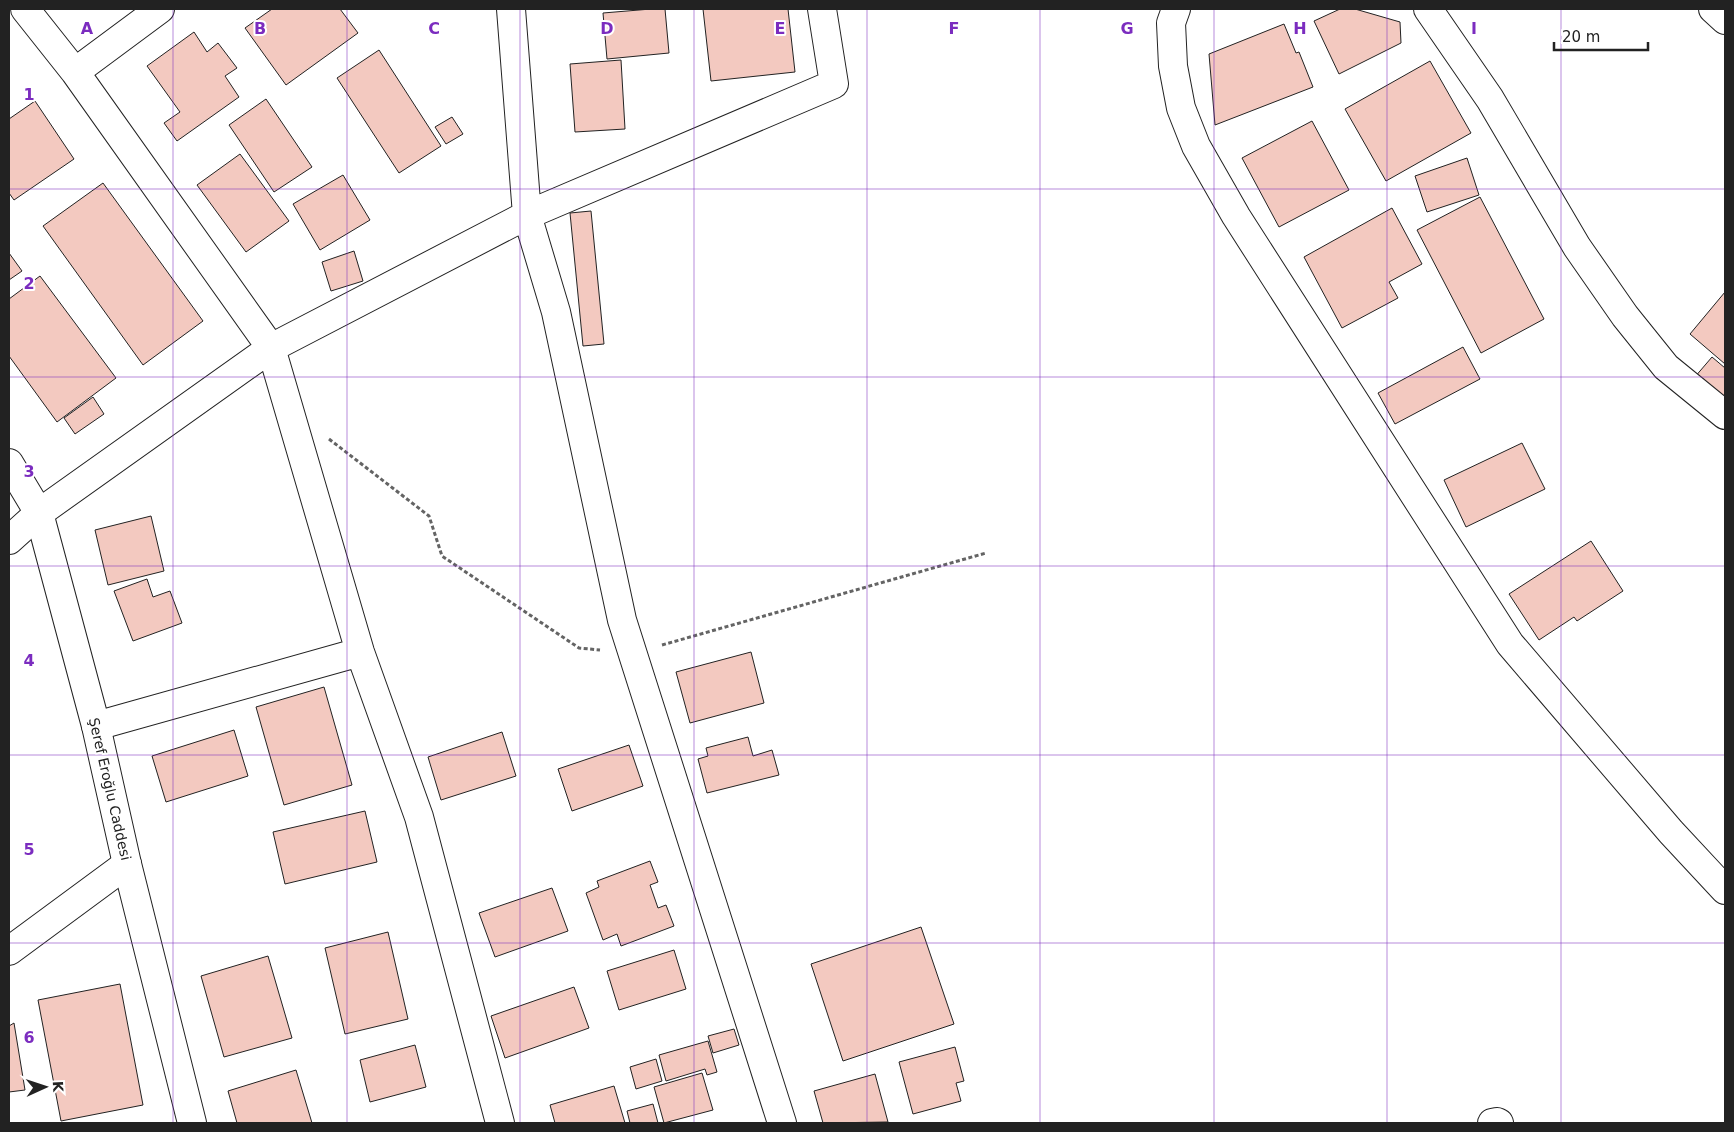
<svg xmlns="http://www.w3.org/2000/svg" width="1734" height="1132" viewBox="0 0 1734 1132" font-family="'DejaVu Sans',sans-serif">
<rect width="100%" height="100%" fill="#fff"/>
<path fill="#f3c9c0" stroke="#222" d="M272 9H340L358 33 286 85 245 28Z
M651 9H665L669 53 607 59 603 13Z
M703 9H788L795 72 711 81Z
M1340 9H1355L1400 22 1401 43 1339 74 1314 21Z
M1284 24 1296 53 1299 52 1313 87 1215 125 1209 54Z
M194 32 207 52 218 43 237 68 225 76 239 97 177 141 164 123 180 112 147 66Z
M379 50 441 146 399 173 337 78Z
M621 60 625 129 575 132 570 64Z
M1430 61 1471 133 1386 181 1345 109Z
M266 99 312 167 274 192 229 125Z
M35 101 74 159 14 200 9 193V119Z
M452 117 463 134 446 144 435 127Z
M1312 121 1349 190 1279 227 1242 158Z
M240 154 289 221 246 252 197 185Z
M1467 158 1479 195 1427 212 1415 176Z
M343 175 370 220 320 250 293 204Z
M103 183 203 321 143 365 43 226Z
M1480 197 1544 319 1481 353 1417 230Z
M1392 208 1422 264 1389 282 1398 298 1342 328 1304 257Z
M591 211 604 344 583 346 570 213Z
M354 251 363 281 331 291 322 262Z
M9 253 22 271 9 280Z
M40 276 116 378 57 422 9 356V299Z
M1725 292V364L1690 334Z
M1463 347 1480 379 1395 424 1378 393Z
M1712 357 1725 368V404L1694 378Z
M93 397 104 414 75 434 64 418Z
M1522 443 1545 489 1466 527 1444 480Z
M151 516 164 571 108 585 95 530Z
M1591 541 1623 591 1577 621 1574 617 1539 640 1509 594Z
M147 579 153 597 170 591 182 623 133 641 114 591Z
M751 652 764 703 690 723 676 672Z
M324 687 352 785 284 805 256 707Z
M234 730 248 776 166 802 152 756Z
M502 732 516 776 441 800 428 757Z
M748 737 753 756 772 750 779 775 707 793 698 759 708 756 706 748Z
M629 745 643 786 572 811 558 769Z
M365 811 377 862 285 884 273 832Z
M650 861 658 882 650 885 658 908 666 905 674 926 621 946 617 934 603 940 586 893 599 887 597 881Z
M552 888 568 931 495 957 479 913Z
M921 927 954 1024 843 1061 811 964Z
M388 932 408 1019 345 1034 325 948Z
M674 950 686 989 619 1010 607 971Z
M268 956 292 1038 224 1057 201 976Z
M120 984 143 1105 61 1121 38 1000Z
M574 987 589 1028 505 1058 491 1016Z
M14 1023 25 1090 9 1092V1026Z
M734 1029 739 1045 713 1053 708 1036Z
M708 1041 717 1072 707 1075 705 1069 666 1081 659 1055Z
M415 1045 426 1087 370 1102 360 1060Z
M955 1047 964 1081 956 1083 961 1101 913 1114 899 1062Z
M656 1059 662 1081 636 1089 630 1067Z
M296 1070 312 1123H237L228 1091Z
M702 1073 713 1110 664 1123 654 1087Z
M875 1074 888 1122 823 1123 814 1091Z
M614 1086 625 1123H555L550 1105Z
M653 1104 658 1123H630L627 1111Z"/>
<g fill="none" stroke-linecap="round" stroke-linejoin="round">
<defs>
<path id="street" d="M25 9 75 72 271 348 360 652 419 817 500 1123
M511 9 527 215 556 312 622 620 782 1123
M1176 9 1171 23 1173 66 1181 108 1196 146 1236 216 1510 644 1671 832 1725 890
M1428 9 1490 99 1577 247 1625 316 1666 367 1725 415
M1713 9 1725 20
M75 72 160 9
M9 540 39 513 271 348 527 215 834 84 822 9
M96 726 360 652
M9 951 127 864
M1492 1123 1497 1122 1499 1123"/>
<path id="secondary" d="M9 463 39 513 96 726 127 864 192 1123"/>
</defs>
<use href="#street" stroke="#222" stroke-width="30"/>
<use href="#secondary" stroke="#222" stroke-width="30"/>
<path stroke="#646464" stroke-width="3" stroke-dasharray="4 2.5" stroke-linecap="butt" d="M329 439 429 516 442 556 579 648 600 650
M662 645 986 553"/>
<use href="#street" stroke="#fff" stroke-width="28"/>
<use href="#secondary" stroke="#fff" stroke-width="28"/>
</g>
<path fill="none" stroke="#7b2cbf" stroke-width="1" stroke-opacity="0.55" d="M173 9V1123M347 9V1123M520 9V1123M694 9V1123M867 9V1123M1040 9V1123M1214 9V1123M1387 9V1123M1561 9V1123M9 189H1725M9 377H1725M9 566H1725M9 755H1725M9 943H1725"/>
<g text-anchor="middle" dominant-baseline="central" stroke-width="4" stroke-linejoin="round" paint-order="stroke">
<g font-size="14" fill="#222" stroke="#fff">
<text transform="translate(110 789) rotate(77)">Şeref Eroğlu Caddesi</text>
</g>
</g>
<g font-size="16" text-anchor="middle" font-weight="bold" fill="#7b2cbf" stroke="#fff" stroke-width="4" stroke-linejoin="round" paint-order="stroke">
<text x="87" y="34">A</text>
<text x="260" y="34">B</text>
<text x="434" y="34">C</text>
<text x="607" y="34">D</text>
<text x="780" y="34">E</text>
<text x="954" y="34">F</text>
<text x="1127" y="34">G</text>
<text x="1300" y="34">H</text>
<text x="1474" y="34">I</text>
<text x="29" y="100">1</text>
<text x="29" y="289">2</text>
<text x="29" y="477">3</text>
<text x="29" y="666">4</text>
<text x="29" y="855">5</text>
<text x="29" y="1043">6</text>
</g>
<rect width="1734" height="1132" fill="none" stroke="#222222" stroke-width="20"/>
<g transform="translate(45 1087) rotate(87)" stroke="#ffffff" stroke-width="4" paint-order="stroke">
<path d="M0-4L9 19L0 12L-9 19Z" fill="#222222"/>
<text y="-8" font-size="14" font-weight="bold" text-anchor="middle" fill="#222222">K</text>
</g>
<path d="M1554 42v8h94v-8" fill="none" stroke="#222222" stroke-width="2.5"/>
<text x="1562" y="42" font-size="15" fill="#222222" stroke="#ffffff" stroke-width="4" paint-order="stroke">20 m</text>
</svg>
